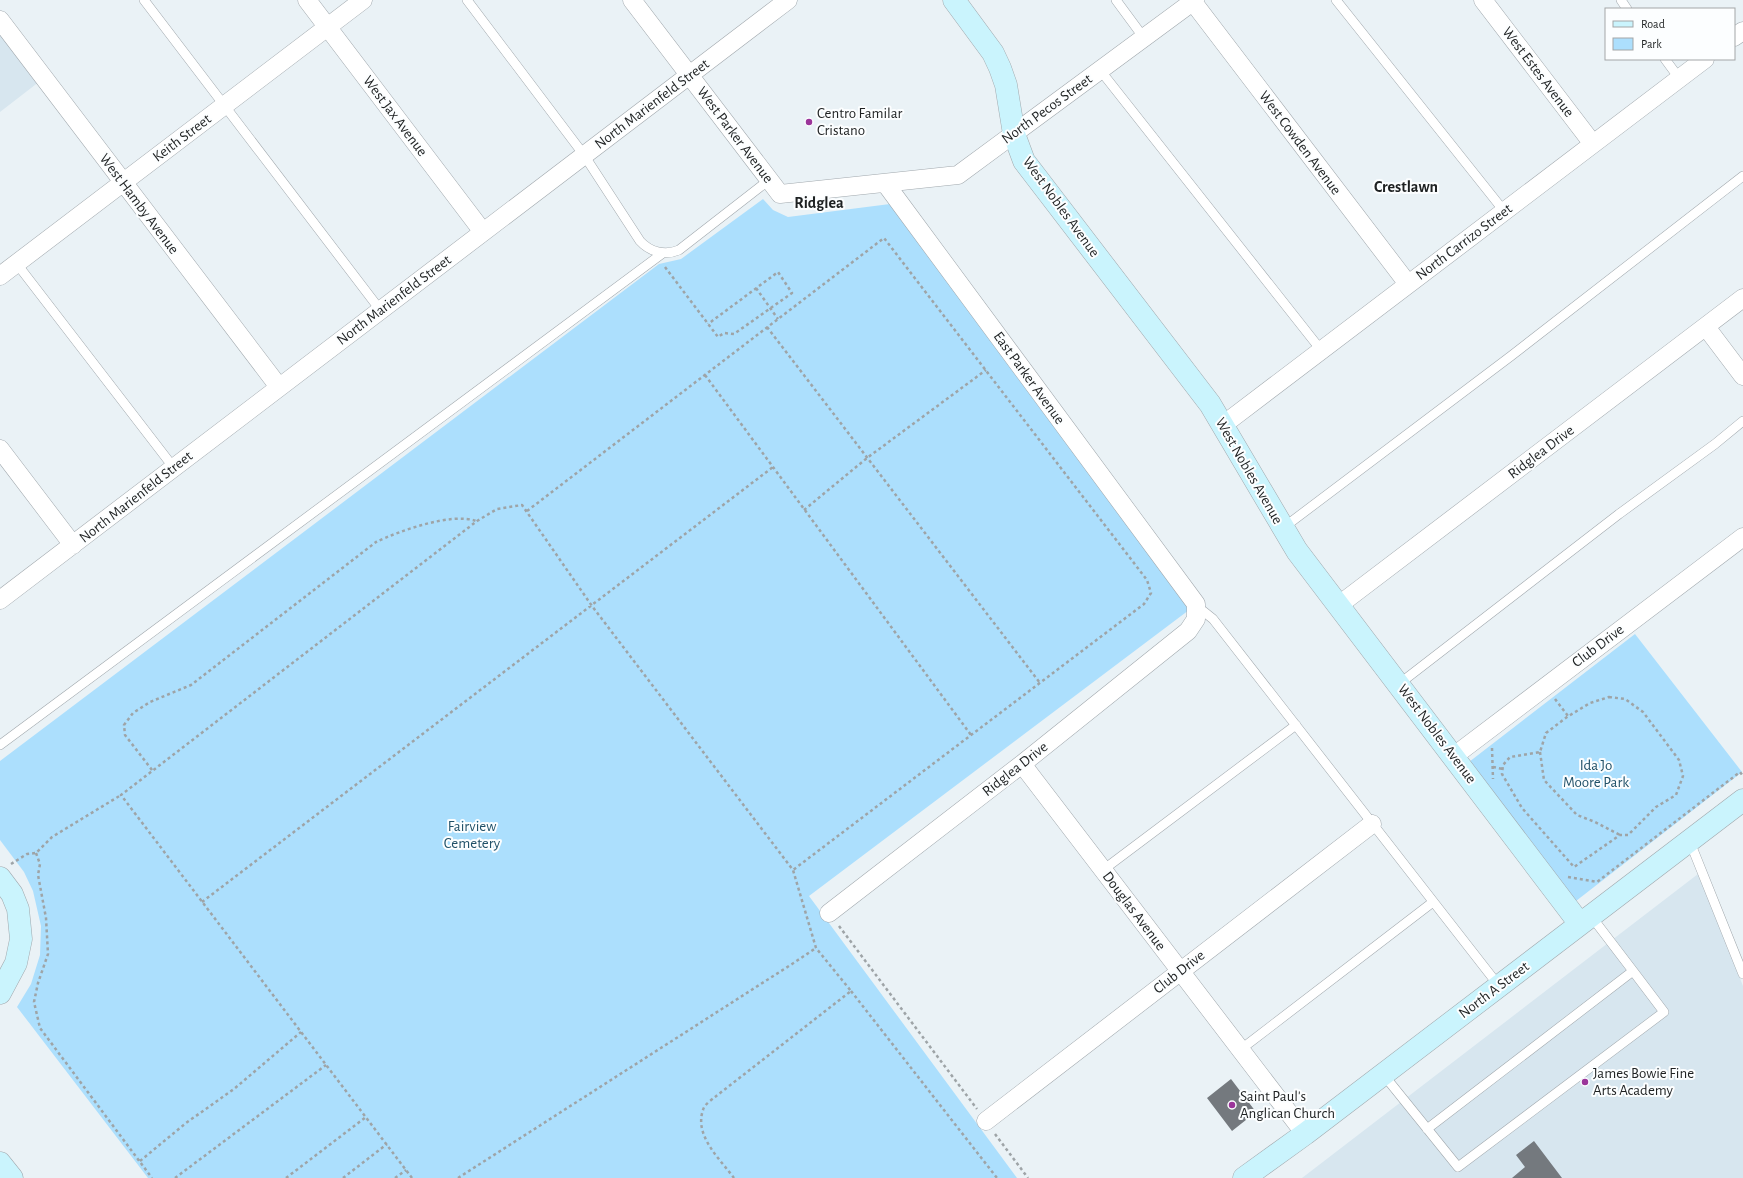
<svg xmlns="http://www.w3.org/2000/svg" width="1743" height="1178" viewBox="0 0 1743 1178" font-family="'Alegreya Sans',sans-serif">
<rect width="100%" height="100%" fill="#eaf2f6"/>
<path fill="#d7e6ef" d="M0 20 44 78 0 112Z
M1698 874 1743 986V1178H1302Z"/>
<path fill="#acdffd" d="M763 199 773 210 788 217 890 204 1193 607 809 896 1017 1178H148L17 1007 31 984 40 955 41 926 33 891 24 872 0 840V761L659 264 681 259Z
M1635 634 1742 772 1576 901 1469 762Z"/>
<path fill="#74797e" d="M1231 1079 1256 1112 1232 1131 1207 1098Z
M1534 1141 1562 1178H1512L1525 1167 1516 1155Z"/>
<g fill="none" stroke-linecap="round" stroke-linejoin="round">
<defs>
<path id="lane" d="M144 0 381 311
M467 0 584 155 640 241C650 252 665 256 679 250L769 180
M1116 0 1144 38
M1336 0 1504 211
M1621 0 1627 9
M1665 59 1679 78
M1100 70 1321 350
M17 264 174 468
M1283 528 1511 356 1743 176
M1196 611H1203L1213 619 1499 986
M1399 684 1619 514 1715 444 1743 421
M0 745 663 253
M1690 842 1743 974
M1103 870 1296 725
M1591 916 1633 971
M1240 1050 1433 902
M1383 1074 1458 1167 1664 1012 1633 971 1427 1129"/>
<path id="street" d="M307 0 483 232
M632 0 780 194 958 175 1195 0
M1483 0 1593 144
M1193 2 1408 284
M0 20 279 387
M1734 37 1743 31
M0 276 363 0
M1706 327 1743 376
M1223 425 1705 59
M0 449 73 545
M0 600 788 0
M1339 605 1743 298
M1454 756 1743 537
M1022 764 1305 1134
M829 913 1022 764 1188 631 1196 619V604L885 183
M986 1121 1372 824"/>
<path id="secondary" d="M954 0 993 53 1000 68 1006 85 1014 134 1024 161 1210 404 1297 551 1580 924
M0 878 12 894 18 909 21 939 16 963 0 993
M0 1163 12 1178
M1244 1178 1305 1134 1743 800"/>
</defs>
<use href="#lane" stroke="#a1a8ad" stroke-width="10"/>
<use href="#street" stroke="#a1a8ad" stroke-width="19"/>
<use href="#secondary" stroke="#a1a8ad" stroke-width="23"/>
<path stroke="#9ea4a7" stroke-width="2.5" stroke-dasharray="3 3" stroke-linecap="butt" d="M665 267 718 337 724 333 734 334 792 293 778 272 708 324
M756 288 778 319
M767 327 1040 683
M705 375 971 735
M804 510 867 458 986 370
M527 511 884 238 1147 580 1151 593 1144 604 793 870
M1609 697 1625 699 1643 712 1679 760 1683 776 1676 795 1656 807 1628 835H1620L1574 867 1522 808 1502 774 1503 765 1510 757 1540 752 1546 733 1567 717 1590 703Z
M1555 699 1568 716
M1492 748 1493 779
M1540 752 1544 780 1577 815 1595 822 1620 835
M1493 767 1503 769
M152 770 125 735 124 725 133 713 150 702 191 685 376 542C399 531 452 512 476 521
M36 853 40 864 38 875 46 918 48 954 38 983 34 1002 40 1028 152 1178
M11 864 27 854 36 853 52 837 121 795
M1568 877 1597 882 1740 772 1743 776
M202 902 773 467
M839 926 977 1109
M851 991 997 1178
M995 1134 1028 1178
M140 1161 186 1123 234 1089 301 1032
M175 1178 326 1065
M286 1178 366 1117
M343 1178 387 1144
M395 1178 406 1170
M412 1178 121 795 477 521 497 509 522 505 592 606 793 870 816 948 851 991 715 1097C711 1100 704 1105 703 1110 694 1136 720 1159 734 1178
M458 1178 792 964 816 948"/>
<use href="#lane" stroke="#fff" stroke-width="9"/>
<use href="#street" stroke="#fff" stroke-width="18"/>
<use href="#secondary" stroke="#caf4fd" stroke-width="22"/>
</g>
<g fill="#9b359a" stroke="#fcfeff" stroke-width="1.5">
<circle cx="809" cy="122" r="4"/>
<circle cx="1585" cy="1082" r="4"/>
<circle cx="1232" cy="1105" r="4"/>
</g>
<g text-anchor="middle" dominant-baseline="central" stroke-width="4" stroke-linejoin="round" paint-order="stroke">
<g font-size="15" fill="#1e2122" stroke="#fcfeff">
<text transform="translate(1538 72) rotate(53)">West Estes Avenue</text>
<text transform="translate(652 104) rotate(-37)">North Marienfeld Street</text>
<text transform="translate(1047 109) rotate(-36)">North Pecos Street</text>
<text transform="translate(395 116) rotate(53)">West Jax Avenue</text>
<text transform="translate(735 135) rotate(53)">West Parker Avenue</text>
<text transform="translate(182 138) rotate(-37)">Keith Street</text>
<text transform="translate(1300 143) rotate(53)">West Cowden Avenue</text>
<text transform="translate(139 204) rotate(53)">West Hamby Avenue</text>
<text transform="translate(1061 207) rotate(54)">West Nobles Avenue</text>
<text transform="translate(1464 242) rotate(-37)">North Carrizo Street</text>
<text transform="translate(394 300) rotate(-37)">North Marienfeld Street</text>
<text transform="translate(1029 378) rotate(54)">East Parker Avenue</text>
<text transform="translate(1541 452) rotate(-37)">Ridglea Drive</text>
<text transform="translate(1249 471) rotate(60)">West Nobles Avenue</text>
<text transform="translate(136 497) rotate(-38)">North Marienfeld Street</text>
<text transform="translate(1598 646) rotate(-37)">Club Drive</text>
<text transform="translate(1437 734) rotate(53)">West Nobles Avenue</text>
<text transform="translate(1015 769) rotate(-38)">Ridglea Drive</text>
<text transform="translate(1134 911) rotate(53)">Douglas Avenue</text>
<text transform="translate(1179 972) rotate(-38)">Club Drive</text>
<text transform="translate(1494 990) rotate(-37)">North A Street</text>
</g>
<g font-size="15" fill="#1e2122" stroke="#fcfeff" text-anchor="start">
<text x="817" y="113">Centro Familar<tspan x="817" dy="17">Cristano</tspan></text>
<text x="1593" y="1073">James Bowie Fine<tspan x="1593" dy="17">Arts Academy</tspan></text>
<text x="1240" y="1096">Saint Paul's<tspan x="1240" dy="17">Anglican Church</tspan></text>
</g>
<g font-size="15" fill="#205169" stroke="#fcfeff">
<text x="1596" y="765">Ida Jo<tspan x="1596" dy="17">Moore Park</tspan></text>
<text x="472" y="826">Fairview<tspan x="472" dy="17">Cemetery</tspan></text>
</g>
<g font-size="16" font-weight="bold" fill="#1e2122" stroke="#fcfeff">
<text x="1406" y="187">Crestlawn</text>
<text x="819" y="203">Ridglea</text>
</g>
</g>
<rect x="1605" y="8" width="130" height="52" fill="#fcfeff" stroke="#a3a6a7"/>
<rect x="1613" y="21" width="20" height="6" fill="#caf4fd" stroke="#a3a6a7"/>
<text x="1641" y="28" font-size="12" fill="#1e2122">Road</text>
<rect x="1613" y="38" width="20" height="12" fill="#acdffd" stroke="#a3a6a7"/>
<text x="1641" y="48" font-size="12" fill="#1e2122">Park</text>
</svg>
